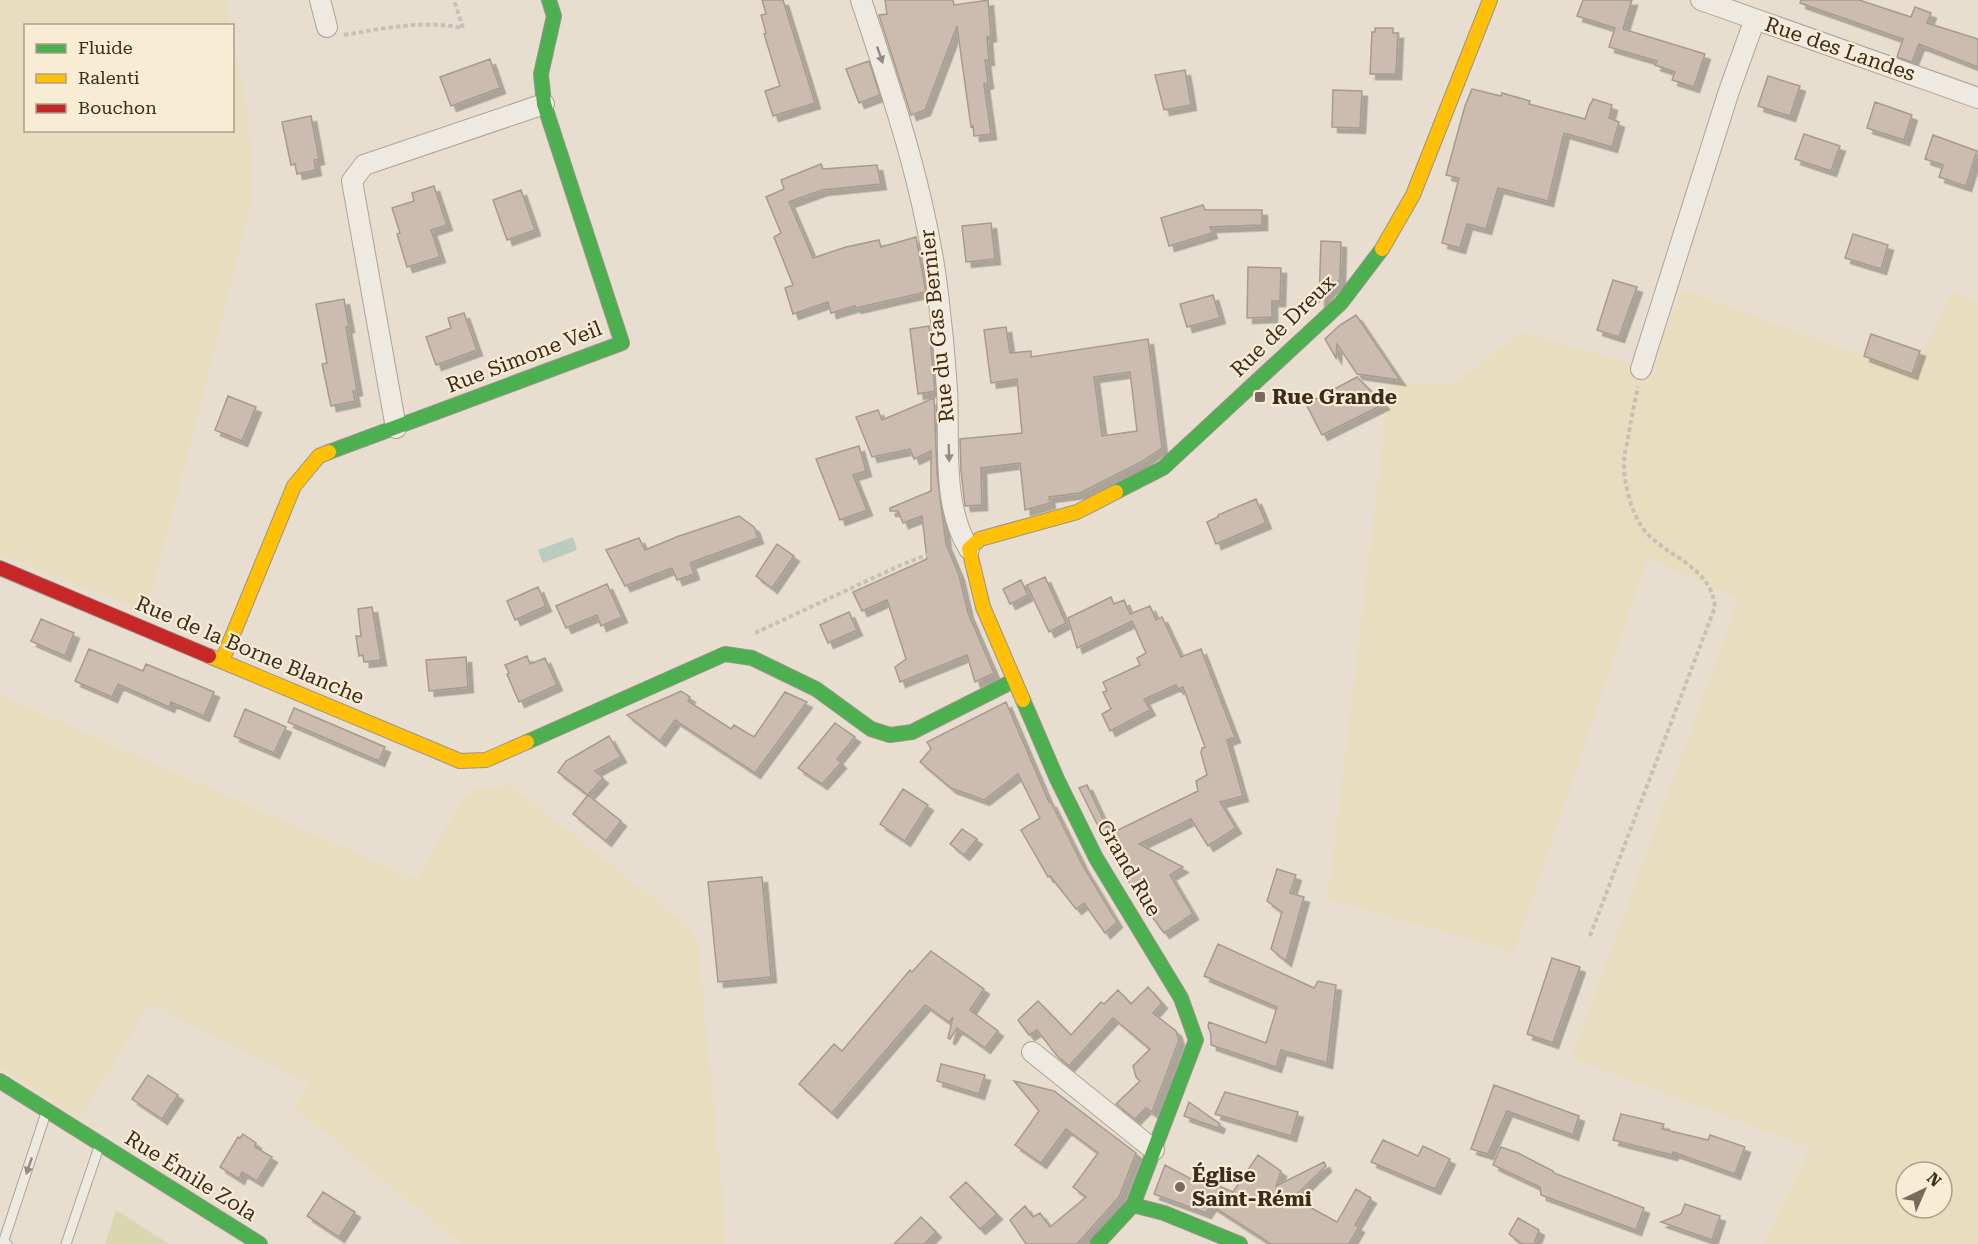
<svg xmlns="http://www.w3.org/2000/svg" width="1978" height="1244" viewBox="0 0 1978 1244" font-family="'Roboto Serif',serif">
<defs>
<filter id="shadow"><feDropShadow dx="5.5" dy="5.5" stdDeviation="0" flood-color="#0004"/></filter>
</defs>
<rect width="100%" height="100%" fill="#e7decf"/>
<path fill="#e8ddbe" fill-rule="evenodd" d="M0 0H225L230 25 26 26V130H232L233 36 246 105 251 152 250 210 147 612 0 555Z
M1683 290 1914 375 1952 291 1978 303V1244H1764L1810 1148 1572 1058 1739 599 1648 558 1514 952 1328 899 1390 383 1454 384 1521 332 1646 368ZM1906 1172H1942V1208H1906Z
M0 695 417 880 461 801 476 789 510 785 680 919 690 929 696 941 699 953 726 1235 724 1244H462L294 1108 309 1083 150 1003 80 1118 0 1067Z"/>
<path fill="#d9d7b0" d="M116 1210 169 1244H105Z"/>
<path fill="#baccc0" d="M573 537 577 550 543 563 538 550Z"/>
<path fill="#ccbcaf" stroke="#a89a8e" stroke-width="1.5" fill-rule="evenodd" filter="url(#shadow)" d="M762 0H783L815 103 773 116 765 91 780 86 764 34 766 33 761 15 766 14Z
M885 0H953L954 5 988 0 991 36 987 37 989 60H985L988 83 984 84 991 134 974 136 973 126 971 127 957 26 925 110 911 115 879 15 887 14Z
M1583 0H1632L1623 29 1705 54 1694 87 1672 80 1675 72 1655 65 1657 61 1609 47 1615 28 1577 16Z
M1801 0H1859L1911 17 1915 7 1931 13 1927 23 1978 39V67L1919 44 1912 62 1897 57 1903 39 1800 3Z
M1375 28H1393V33H1398L1396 74H1370L1372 32H1375Z
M490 59 500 88 451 106 440 77Z
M869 61 880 95 859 103 846 69Z
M1185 70 1191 105 1164 110 1155 75Z
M1768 76 1800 86 1790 116 1758 106Z
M1472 89 1501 96 1502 93 1530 101 1529 104 1585 119 1590 104H1591L1593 99 1612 105 1609 118 1619 122 1612 147 1564 133 1548 201 1498 188 1486 229 1467 224 1460 248 1442 243 1459 178 1446 175 1465 106Z
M1333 90 1362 91 1360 128 1332 127Z
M1875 102 1912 115 1904 140 1867 128Z
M311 116 319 159 314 160 316 170 297 174 295 164 291 165 282 122Z
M1804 134 1840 146 1831 171 1795 159Z
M1933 135 1977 151 1966 186 1939 177 1943 165 1925 159Z
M821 164 823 169 877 165 881 184 822 190 789 202 813 258 846 247 879 240 881 247 916 237 926 292 856 308 855 306 831 313 828 302 793 314 785 288 793 285 774 237 781 233 766 197 784 189 781 180Z
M434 186 447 225 431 230 440 257 407 267 397 234 400 233 392 208 414 201 412 193Z
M521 190 535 230 507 240 493 200Z
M1203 205 1205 210H1262V225L1210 227 1212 233 1169 246 1161 218Z
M991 223 995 259 966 262 962 226Z
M1853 234 1888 245 1881 269 1845 258Z
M1321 241 1341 242 1340 279 1319 302Z
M1248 267 1281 268 1280 301H1272V317L1247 318Z
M1613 280 1637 287 1619 337 1597 330Z
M1213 295 1220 318 1187 327 1180 304Z
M344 299 349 327H346L357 390 353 391 355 401 331 406 322 364 327 363 316 304Z
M464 313 477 350 436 365 426 337 451 328 448 318Z
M1356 315 1400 380 1357 374 1337 344 1336 358 1325 339 1340 325Z
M929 326 935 391 918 394 910 329Z
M1006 327 1010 353 1031 351V357L1148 339 1162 448 1141 462 1080 493 1049 497 1050 503 1025 510 1020 463 981 468 982 505 965 506 961 471 960 439 1022 433 1017 379 991 383 984 330ZM1130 372 1137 431 1102 436 1094 377Z
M1871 334 1920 351 1912 374 1864 356Z
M1357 377 1384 404 1322 435 1306 404Z
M228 396 256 407 242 441 215 430Z
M934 398 937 473 946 544 959 575 968 613 994 673 975 682 967 655 900 682 895 667 906 659 887 600 862 611 853 592 927 559 922 516 903 523 898 511H890V508L931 491V451L914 459 910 449 872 457 856 417 878 410 882 420Z
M859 446 866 471 853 475 867 510 840 520 816 459Z
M1256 499 1266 523 1216 544 1207 522 1218 517V515Z
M739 516 754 527 758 538 690 563 694 574 677 580 672 568 625 586 606 550 639 538 645 550 679 536Z
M777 544 794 556 772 588 756 576Z
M1045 577 1066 623 1049 632 1027 585Z
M1021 580 1028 595 1010 604 1003 589Z
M607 584 622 617 601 626 597 615 566 628 556 606Z
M538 587 546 606 515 620 507 601Z
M1111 597 1114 604 1124 600 1130 614 1150 606 1156 620 1162 617 1181 657 1201 649 1235 737 1227 740 1243 796 1220 802 1236 828 1208 846 1191 819 1139 844 1183 867 1170 875 1193 914 1164 933 1140 900 1110 850 1079 788 1087 785 1110 834 1198 791 1196 781 1207 775 1201 753 1202 748 1205 747 1183 687 1178 689 1176 685 1144 699 1150 710 1110 731 1102 714 1111 709 1103 692 1107 691 1103 682 1140 665 1137 658 1146 653 1132 621 1077 648 1068 618Z
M372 607 381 660 364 662 363 655 359 656 356 636H361L358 609Z
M849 612 857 630 828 643 820 625Z
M41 619 74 633 65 656 31 641Z
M89 649 143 671 146 664 214 692 204 716 171 702 169 707 118 684 112 697 75 681Z
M527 656 530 664 545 658 557 685 519 702 507 674 509 673 505 665Z
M466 657 468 687 429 691 426 660Z
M681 691 690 697 688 701 731 729 734 725 754 737 785 692 807 702 755 773 675 720 660 741 627 715Z
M1006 702 1049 802H1051L1083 866 1117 922 1105 933 1084 903 1076 909 1050 876 1048 877 1021 830 1040 818 1018 774 984 800 951 788 920 762 931 749 927 742Z
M294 708 385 747 379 761 288 722Z
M245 709 286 727 274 753 234 736Z
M835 723 855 737 837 759 841 763 822 784 798 768Z
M609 736 621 757 595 771 603 778 588 795 558 772 566 761Z
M903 789 928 805 905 841 880 824Z
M588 795 621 821 606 841 573 814Z
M962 829 977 839 964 855 950 844Z
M1277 869 1296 875 1290 893 1304 897 1286 961 1271 949 1282 912 1267 901Z
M762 877 771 977 718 982 708 882Z
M1218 944 1314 988 1318 981 1336 985 1327 1063 1281 1050 1276 1067 1211 1045V1035L1208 1026 1209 1022 1266 1043 1277 1007 1204 976Z
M931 951 984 989 970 1010 998 1031 985 1048 957 1028 950 1039 948 1038 953 1017 949 1022 925 1005 832 1113 799 1084 834 1044 842 1051 910 970 912 972Z
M1552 958 1580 967 1553 1043 1527 1034Z
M1148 987 1162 1003 1153 1013 1176 1031 1179 1040 1152 1112 1146 1108 1135 1119 1116 1104 1140 1081 1136 1077 1133 1066 1150 1049 1113 1018 1069 1066 1058 1057 1037 1030 1029 1035 1018 1020 1038 1001 1071 1035 1101 1002 1104 1004 1118 990 1131 1004Z
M941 1064 985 1075 979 1094 937 1081Z
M148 1075 178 1095 162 1119 132 1099Z
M1014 1081 1054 1091 1136 1153 1119 1197 1077 1244H1026L1010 1220 1025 1206 1033 1217 1040 1213 1050 1227 1086 1197 1073 1187 1098 1153 1066 1129 1041 1163 1015 1145 1039 1111Z
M1494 1085 1579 1116 1573 1135 1507 1111 1488 1154 1471 1149Z
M1225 1092 1298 1112 1291 1136 1215 1114Z
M1189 1102 1220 1124 1218 1128 1184 1116Z
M1621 1114 1664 1124 1662 1129 1708 1140 1710 1135 1745 1147 1735 1174 1673 1152 1672 1155 1613 1140Z
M243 1134 256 1143 255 1147 272 1157 257 1181 242 1172 239 1179 220 1167 238 1137 240 1138Z
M1383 1140 1418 1156 1423 1146 1450 1159 1435 1189 1371 1162Z
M1501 1147 1518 1153 1553 1171 1554 1173 1644 1208 1636 1230 1541 1195 1540 1187 1493 1165Z
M1258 1155 1281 1171 1276 1186 1324 1162 1326 1166 1293 1198 1337 1222 1356 1189 1371 1198 1355 1225 1359 1227 1349 1244H1271L1211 1205 1206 1213 1154 1194 1165 1165 1191 1179 1200 1178 1233 1192Z
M966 1182 997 1214 980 1229 950 1197Z
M323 1192 355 1212 339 1237 307 1216Z
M1685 1204 1720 1216 1712 1240 1661 1222 1681 1214Z
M921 1217 936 1232 924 1244H894Z
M1518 1218 1539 1230 1534 1244H1522L1509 1234Z"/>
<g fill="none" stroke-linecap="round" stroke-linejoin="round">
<defs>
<path id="lane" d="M7 1244 3 1243 46 1113
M66 1244 99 1147"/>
<path id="street" d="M320 0 327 27
M861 0C893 96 926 193 938 294 942 326 945 358 947 389 950 441 941 504 969 549
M1701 0 1978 98
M1641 369 1729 91 1755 19
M396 428 352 181 364 165 544 104
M1032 1052 1154 1150"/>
<path id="fast" d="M329 452 622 343 544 104 541 74 554 16 549 0
M1116 492 1163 468 1341 303 1382 249
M1023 700 1057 779 1096 858 1181 998 1196 1040 1133 1205 1097 1244
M527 742 725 654 752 658 816 689 871 729 890 735 912 732 1013 681
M0 1081 260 1244
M1133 1205 1164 1213 1240 1244"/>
<path id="slow" d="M1382 249 1413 195 1490 0
M209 656 460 761 486 760 527 742
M222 661 294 486 319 456 329 452
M1023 700 983 607 969 549 980 539 1077 512 1116 492"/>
<path id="jam" d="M0 568 209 656"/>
</defs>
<use href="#lane" stroke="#ada397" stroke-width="11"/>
<use href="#street" stroke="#ada397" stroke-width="22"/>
<use href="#fast" stroke="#9c9388" stroke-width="16"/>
<use href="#slow" stroke="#9c9388" stroke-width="16"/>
<use href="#jam" stroke="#9c9388" stroke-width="16"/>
<path stroke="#c8c0b7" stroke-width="4" stroke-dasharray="4.5 3" stroke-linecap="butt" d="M344 35C384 28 423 20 463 28L454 0
M755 633 901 565 945 548
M1590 936 1715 607C1711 566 1668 558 1645 531 1632 516 1623 481 1624 461 1624 453 1627 445 1628 438 1631 421 1634 404 1638 387"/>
<use href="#lane" stroke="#efeae1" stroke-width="9"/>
<use href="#street" stroke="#efeae1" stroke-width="20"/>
<use href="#fast" stroke="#4caf50" stroke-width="14"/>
<use href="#slow" stroke="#ffc107" stroke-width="14"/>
<use href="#jam" stroke="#c62828" stroke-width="14"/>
</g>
<defs><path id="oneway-solid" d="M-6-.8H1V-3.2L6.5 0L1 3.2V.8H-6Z" transform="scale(1.5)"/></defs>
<g fill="#968a80">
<use href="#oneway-solid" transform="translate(880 55) rotate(71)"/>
<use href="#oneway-solid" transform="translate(949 453) rotate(88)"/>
<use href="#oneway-solid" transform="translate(29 1166) rotate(109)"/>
</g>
<g fill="#786a5c" stroke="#f8ecd5" stroke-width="2">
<rect x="1254" y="391" width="12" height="12" rx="3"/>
<circle cx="1180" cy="1187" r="6"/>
</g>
<g text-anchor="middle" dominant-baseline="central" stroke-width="4.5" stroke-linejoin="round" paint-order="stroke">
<g font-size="21" fill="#3d2b1e" stroke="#f8ecd5">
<text transform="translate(1840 49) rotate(19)">Rue des Landes</text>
<text transform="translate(937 326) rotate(-96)">Rue du Gas Bernier</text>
<text transform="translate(1283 326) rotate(-44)">Rue de Dreux</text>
<text transform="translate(524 357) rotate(-21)">Rue Simone Veil</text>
<text transform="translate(250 650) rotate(23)">Rue de la Borne Blanche</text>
<text transform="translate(1129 868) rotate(60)">Grand Rue</text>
<text transform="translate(191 1176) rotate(32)">Rue Émile Zola</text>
</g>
<g font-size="21" font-weight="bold" fill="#3d2b1e" stroke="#f8ecd5" text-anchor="start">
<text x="1272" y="397">Rue Grande</text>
<text x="1192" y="1175">Église<tspan x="1192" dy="24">Saint-Rémi</tspan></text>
</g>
</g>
<rect x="24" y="24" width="210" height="108" fill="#f8ecd5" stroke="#ad9f8c" stroke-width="1.5"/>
<rect x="36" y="44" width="30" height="9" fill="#4caf50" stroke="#ad9f8c" stroke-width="1.5"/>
<text x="78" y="54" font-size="18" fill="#3d2b1e">Fluide</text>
<rect x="36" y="74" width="30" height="9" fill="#ffc107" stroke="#ad9f8c" stroke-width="1.5"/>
<text x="78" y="84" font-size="18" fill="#3d2b1e">Ralenti</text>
<rect x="36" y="104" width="30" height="9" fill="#c62828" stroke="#ad9f8c" stroke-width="1.5"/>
<text x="78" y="114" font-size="18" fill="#3d2b1e">Bouchon</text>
<g transform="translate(1924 1190) rotate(44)"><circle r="28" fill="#f8ecd5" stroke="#ad9f8c" stroke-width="1.5"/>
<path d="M0-4.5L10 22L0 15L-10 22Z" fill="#786a5c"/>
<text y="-9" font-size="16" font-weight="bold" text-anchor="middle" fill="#3d2b1e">N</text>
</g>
</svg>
